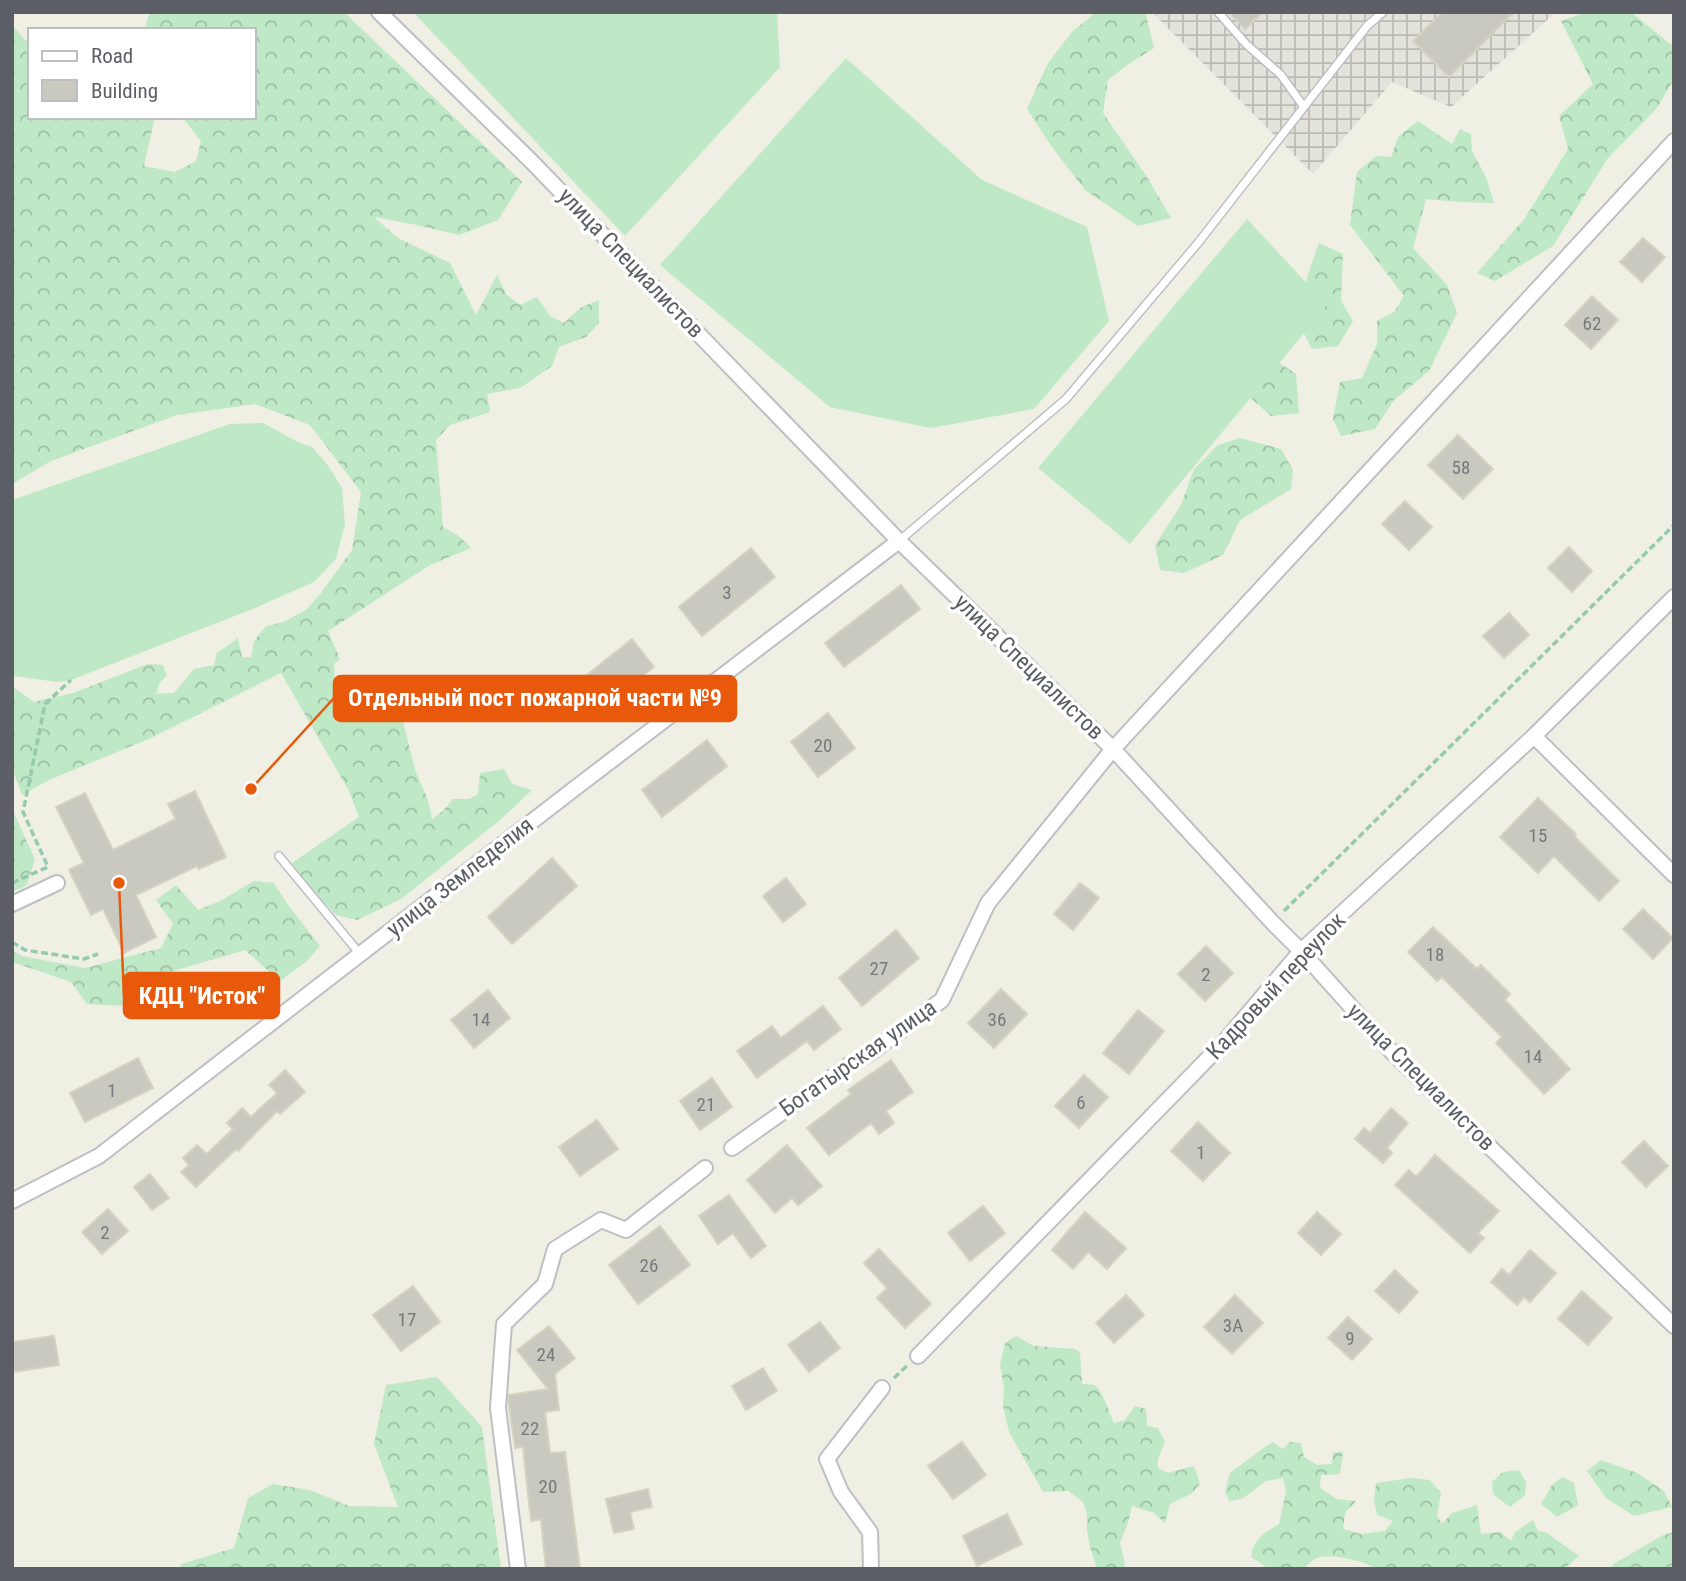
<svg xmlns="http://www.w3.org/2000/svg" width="1686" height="1581" viewBox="0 0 1686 1581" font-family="'Roboto Condensed',sans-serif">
<defs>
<pattern id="industrial-grid" width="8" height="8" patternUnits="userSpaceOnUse" patternTransform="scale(1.75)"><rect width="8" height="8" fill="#e3e2db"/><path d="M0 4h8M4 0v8" fill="none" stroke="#bbbab5"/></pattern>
<pattern id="forest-crowns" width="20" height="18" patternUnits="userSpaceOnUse" patternTransform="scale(1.75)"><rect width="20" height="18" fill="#bee8c6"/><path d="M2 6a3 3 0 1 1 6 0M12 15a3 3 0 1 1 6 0" fill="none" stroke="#9dbfa4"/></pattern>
</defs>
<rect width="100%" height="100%" fill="#efefe3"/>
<path fill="url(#industrial-grid)" d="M1152 12H1556L1451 107 1392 82 1313 174Z"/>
<path fill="url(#forest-crowns)" d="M150 12H344L522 182 498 220 459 235 417 225 374 217 398 238 450 263 476 315 497 275 506 294 520 305 537 297 550 316 564 323 580 308 599 300V323L586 337 559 347 552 366 520 388 487 394 490 412 450 425 436 440 443 527 459 536 471 548 430 565 328 631 340 659 334 664C335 673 334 702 341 708 346 714 391 715 402 717L415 770 428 800 432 819 443 811 453 799H469L478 794 480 773 504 769 512 784 532 790 500 820 401 899 357 920 336 915 310 888 292 863 359 817 349 791 281 673 151 738 49 780 22 795 12 768V686L34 702 73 693 148 664 163 665 167 676 160 682 156 694 174 693 194 669 214 665 217 653 238 638 242 657H251L254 641 266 626 284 622 307 609 321 593 352 550 361 492 310 425 255 404 177 415 51 461 12 484V25L28 43 30 48V117H155L144 166 175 172 196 161 201 141 182 117H254V30H144Z
M1096 12H1141L1146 15 1154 48 1127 65 1108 80 1103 113 1147 177 1171 218 1138 226 1085 190 1052 147 1027 109 1048 63 1072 32Z
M1587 12H1631L1674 47V79L1657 108 1608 158 1553 246 1495 281 1477 273 1525 218 1568 149 1559 116 1593 84 1561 21Z
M1418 121 1452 144 1460 129 1471 134 1472 151 1486 177 1494 203 1460 202 1426 199 1413 248 1447 285 1457 313 1429 371 1394 400 1375 429 1341 436 1333 419 1340 382 1362 378 1377 344V321L1394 312 1404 296 1350 225 1357 172 1376 156 1391 157 1398 137Z
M1319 243 1343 254 1341 301 1353 321 1338 346 1312 349 1295 316C1303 291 1310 267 1319 243Z
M1259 349 1296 374 1299 413 1271 416 1245 393Z
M1240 438 1281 449 1293 470 1291 489 1240 520 1223 555 1184 573 1160 570 1155 545 1181 505 1194 469 1218 445Z
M12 809 35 859 27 885 12 892Z
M254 881 274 883 288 905 320 946 307 961 280 981 245 950 160 975H136L128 984 125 1006 87 1004 71 982 12 962V950L22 956 85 968 161 948 173 924 156 900 176 885 198 910 220 901Z
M1016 1336 1034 1346 1075 1349 1080 1353 1082 1384C1086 1384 1091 1384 1094 1385 1103 1389 1109 1413 1114 1423L1125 1420 1135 1406 1146 1409 1147 1426 1158 1428 1165 1442 1158 1458V1468L1168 1473 1194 1466 1200 1484 1191 1494 1170 1504 1165 1523 1154 1513 1132 1506 1128 1523 1120 1543 1126 1569H1097L1090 1547 1087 1530V1514L1083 1502 1068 1491 1043 1492 1009 1432 1003 1406 1004 1387 1000 1365 1005 1343Z
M437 1377 482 1427 501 1569H180L181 1564 234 1548 248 1498 273 1484 310 1490 349 1506 398 1507 374 1444 386 1385Z
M1272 1442 1283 1449 1289 1442 1301 1443 1304 1457 1317 1465 1332 1464 1333 1452H1343L1340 1474 1321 1475 1320 1488 1337 1499 1356 1501 1345 1513 1343 1529 1361 1534 1385 1531 1393 1521 1377 1515 1374 1501 1376 1483 1411 1478 1430 1480 1441 1493 1437 1516 1442 1524 1452 1513 1477 1505 1481 1534 1500 1532 1511 1541 1515 1532 1533 1520 1538 1531 1547 1533 1579 1556 1564 1569H1377C1365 1561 1330 1553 1316 1558 1312 1560 1307 1566 1303 1569H1269L1251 1557C1253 1539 1264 1533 1279 1524L1286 1491 1283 1478 1266 1481 1242 1499 1229 1501 1225 1491 1230 1473Z
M1601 1460 1637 1473 1664 1491 1672 1507 1634 1516 1606 1498 1587 1471Z
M1519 1470 1526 1482 1525 1495 1510 1507 1493 1494 1492 1482 1503 1472Z
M1562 1477 1574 1483 1578 1505 1557 1517 1541 1504 1552 1485Z
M1674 1532V1569H1612V1565L1663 1535Z"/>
<path fill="#bee8c6" d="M413 12H777L780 67 625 236Z
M846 58 982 180 1087 227 1109 321 1034 409 931 428 830 407 660 265Z
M1247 219 1327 305 1130 544 1038 468Z
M263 423 298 442 312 447 327 464 342 488 345 524 336 559 314 582 255 608 71 680 58 682 13 676 12 500 230 424Z"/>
<path fill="#cac9c0" stroke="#d4d2c1" stroke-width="2" d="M1229 12H1263L1245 29Z
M1443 12H1514L1449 77 1413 41Z
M1643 238 1665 257 1642 282 1620 262Z
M1592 296 1618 320 1591 349 1565 325Z
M1458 435 1493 469 1463 499 1428 465Z
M1405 501 1432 527 1409 550 1382 524Z
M1569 547 1592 571 1572 592 1548 568Z
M751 548 775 577 702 636 679 607Z
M901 585 920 609 844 667 825 643Z
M1509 613 1529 635 1504 658 1483 636Z
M632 639 654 667 587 719 566 692Z
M828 713 855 748 818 777 791 742Z
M707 740 727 766 662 817 642 790Z
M195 791 226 857 199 869 197 866 136 895 156 937 124 953 103 909 91 915 69 870 84 863 56 807 85 793 113 850 176 819 168 804Z
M1538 798 1576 834 1574 836 1619 881 1599 901 1554 856 1538 873 1500 837Z
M552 858 577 886 512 944 488 917Z
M786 878 806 904 783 922 763 896Z
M1080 883 1099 898 1073 930 1054 914Z
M1643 909 1673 938 1653 959 1623 929Z
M1433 927 1477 969 1481 965 1510 994 1505 1000 1570 1069 1544 1094 1496 1043 1502 1037 1442 977 1437 981 1408 952Z
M896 930 919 958 862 1006 839 978Z
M1206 946 1233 973 1205 1001 1178 974Z
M1001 989 1027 1014 994 1048 968 1023Z
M488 990 510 1018 474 1048 451 1020Z
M823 1006 841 1029 814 1050 807 1041 757 1078 737 1051 772 1026 781 1038Z
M1138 1010 1164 1031 1129 1074 1103 1053Z
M138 1058 153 1088 85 1122 70 1093Z
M891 1060 913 1092 886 1111 894 1123 879 1134 871 1123 829 1155 807 1128 851 1094 848 1090Z
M285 1070 305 1092 280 1114 277 1111 238 1151 236 1149 196 1187 181 1172 189 1165 183 1158 197 1145 207 1154 233 1129 227 1123 242 1108 251 1117 277 1093 269 1085Z
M1084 1075 1108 1097 1079 1128 1055 1106Z
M712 1078 732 1107 700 1130 680 1101Z
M1391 1108 1408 1123 1387 1148 1392 1153 1383 1163 1355 1139 1364 1128 1370 1133Z
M597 1120 618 1149 580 1176 559 1147Z
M1198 1122 1230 1153 1203 1181 1171 1151Z
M1644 1141 1668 1166 1646 1187 1622 1162Z
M787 1145 822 1186 798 1205 792 1198 775 1213 747 1180Z
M1435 1155 1499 1211 1478 1233 1484 1238 1470 1253 1395 1185 1409 1170 1416 1177Z
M150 1174 169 1198 152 1210 134 1187Z
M729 1195 766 1246 751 1258 733 1233 718 1244 699 1216Z
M983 1206 1005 1233 970 1261 948 1233Z
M108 1209 128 1231 102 1254 82 1232Z
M1085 1212 1126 1248 1107 1269 1088 1252 1073 1269 1052 1250Z
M1317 1212 1341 1234 1321 1255 1298 1233Z
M660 1226 690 1265 638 1304 609 1265Z
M879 1249 931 1304 905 1328 877 1298 887 1288 864 1263Z
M1530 1250 1556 1273 1530 1302 1524 1297 1517 1305 1491 1282 1502 1269 1509 1275Z
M1395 1270 1418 1292 1399 1313 1375 1291Z
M413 1286 440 1322 401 1351 373 1315Z
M1582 1291 1612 1318 1588 1345 1558 1319Z
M1126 1295 1144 1315 1114 1343 1096 1323Z
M1235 1295 1263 1323 1232 1354 1204 1327Z
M1348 1317 1372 1339 1352 1360 1328 1338Z
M820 1322 840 1348 809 1372 788 1345Z
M549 1326 575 1358 555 1374 559 1410 545 1412 550 1453 565 1452 580 1569H546L541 1519 531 1521 523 1447 515 1448 508 1398 509 1395 548 1389 517 1350Z
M54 1336 59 1365 12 1372V1342Z
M763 1368 777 1391 746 1410 732 1386Z
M962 1442 986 1475 953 1499 928 1466Z
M648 1489 652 1507 630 1512 634 1529 614 1533 606 1499Z
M1007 1514 1022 1544 977 1566 963 1536Z"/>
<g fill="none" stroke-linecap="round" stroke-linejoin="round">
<defs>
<path id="lane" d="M1218 12 1246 44 1281 75 1304 107
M899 541 1066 399 1198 243 1367 26 1383 12
M279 856 360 954"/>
<path id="street" d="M379 12 532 162 899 541 1113 749 1272 922 1301 951 1389 1049 1674 1326
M1534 736 1674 875
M12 904 57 883
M732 1148 849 1065 870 1053 942 1000 988 903 1113 749 1674 141
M12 1201 99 1156 574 789 899 541
M918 1356 1225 1041 1301 951 1534 736 1674 597
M518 1569 498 1408 504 1324 545 1284 555 1249 601 1220 626 1230 705 1168
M871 1569 870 1532 841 1492 827 1459 882 1388"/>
</defs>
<use href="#lane" stroke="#bdbfc5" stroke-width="10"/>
<use href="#street" stroke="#bdbfc5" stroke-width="18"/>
<path stroke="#96caaf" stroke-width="3.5" stroke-dasharray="7 3.5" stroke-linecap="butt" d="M12 883 48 867 23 812 45 704 71 680
M1284 911 1674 525
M12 942 25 950 84 959 98 954
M894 1378 909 1364"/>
<use href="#lane" stroke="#fff" stroke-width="7"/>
<use href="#street" stroke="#fff" stroke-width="14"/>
</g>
<g text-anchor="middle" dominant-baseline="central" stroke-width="7" stroke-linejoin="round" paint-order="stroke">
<g font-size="19" fill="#77797c">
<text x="1592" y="323">62</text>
<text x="1461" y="467">58</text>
<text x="727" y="592">3</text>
<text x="823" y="745">20</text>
<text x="1538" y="835">15</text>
<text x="1435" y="954">18</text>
<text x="879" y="968">27</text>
<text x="1206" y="974">2</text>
<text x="481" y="1019">14</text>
<text x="997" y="1019">36</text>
<text x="1533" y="1056">14</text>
<text x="112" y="1090">1</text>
<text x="1081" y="1102">6</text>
<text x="706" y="1104">21</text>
<text x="1201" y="1152">1</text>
<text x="105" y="1232">2</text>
<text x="649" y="1265">26</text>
<text x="407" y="1319">17</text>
<text x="1233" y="1325">3А</text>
<text x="1350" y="1338">9</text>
<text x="546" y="1354">24</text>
<text x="530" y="1428">22</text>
<text x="548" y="1486">20</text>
</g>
<g font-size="23" fill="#5b5e65" stroke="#fff">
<text transform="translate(631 263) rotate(46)">улица Специалистов</text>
<text transform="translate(1029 667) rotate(44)">улица Специалистов</text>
<text transform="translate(460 877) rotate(-38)">улица Земледелия</text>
<text transform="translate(1276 986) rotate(-47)">Кадровый переулок</text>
<text transform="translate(858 1058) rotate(-35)">Богатырская улица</text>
<text transform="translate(1421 1077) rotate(45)">улица Специалистов</text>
</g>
</g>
<path fill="none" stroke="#e8590c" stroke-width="2.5" d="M251 789L334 698M119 883L124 996"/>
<g fill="#e8590c" stroke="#fff" stroke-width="2.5">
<circle cx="251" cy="789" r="7"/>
<circle cx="119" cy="883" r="7"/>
</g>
<g fill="#e8590c" stroke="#e8590c" stroke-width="2.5">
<rect x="334" y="676" width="402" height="45" rx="7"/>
<rect x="124" y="973" width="155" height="45" rx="7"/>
</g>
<g font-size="24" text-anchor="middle" font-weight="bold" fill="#fff">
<text x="535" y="706">Отдельный пост пожарной части №9</text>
<text x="202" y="1004">КДЦ "Исток"</text>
</g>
<rect width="1686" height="1581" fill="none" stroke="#5b5e65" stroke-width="28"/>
<rect x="28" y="28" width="228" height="91" fill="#ffffff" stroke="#bdbfc1" stroke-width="2"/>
<rect x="42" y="51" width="35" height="10" fill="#ffffff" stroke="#bdbfc1" stroke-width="2"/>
<text x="91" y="63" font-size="21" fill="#5b5e65">Road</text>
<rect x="42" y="80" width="35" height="21" fill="#cac9c0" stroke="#bdbfc1" stroke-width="2"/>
<text x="91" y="98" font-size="21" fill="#5b5e65">Building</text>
</svg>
